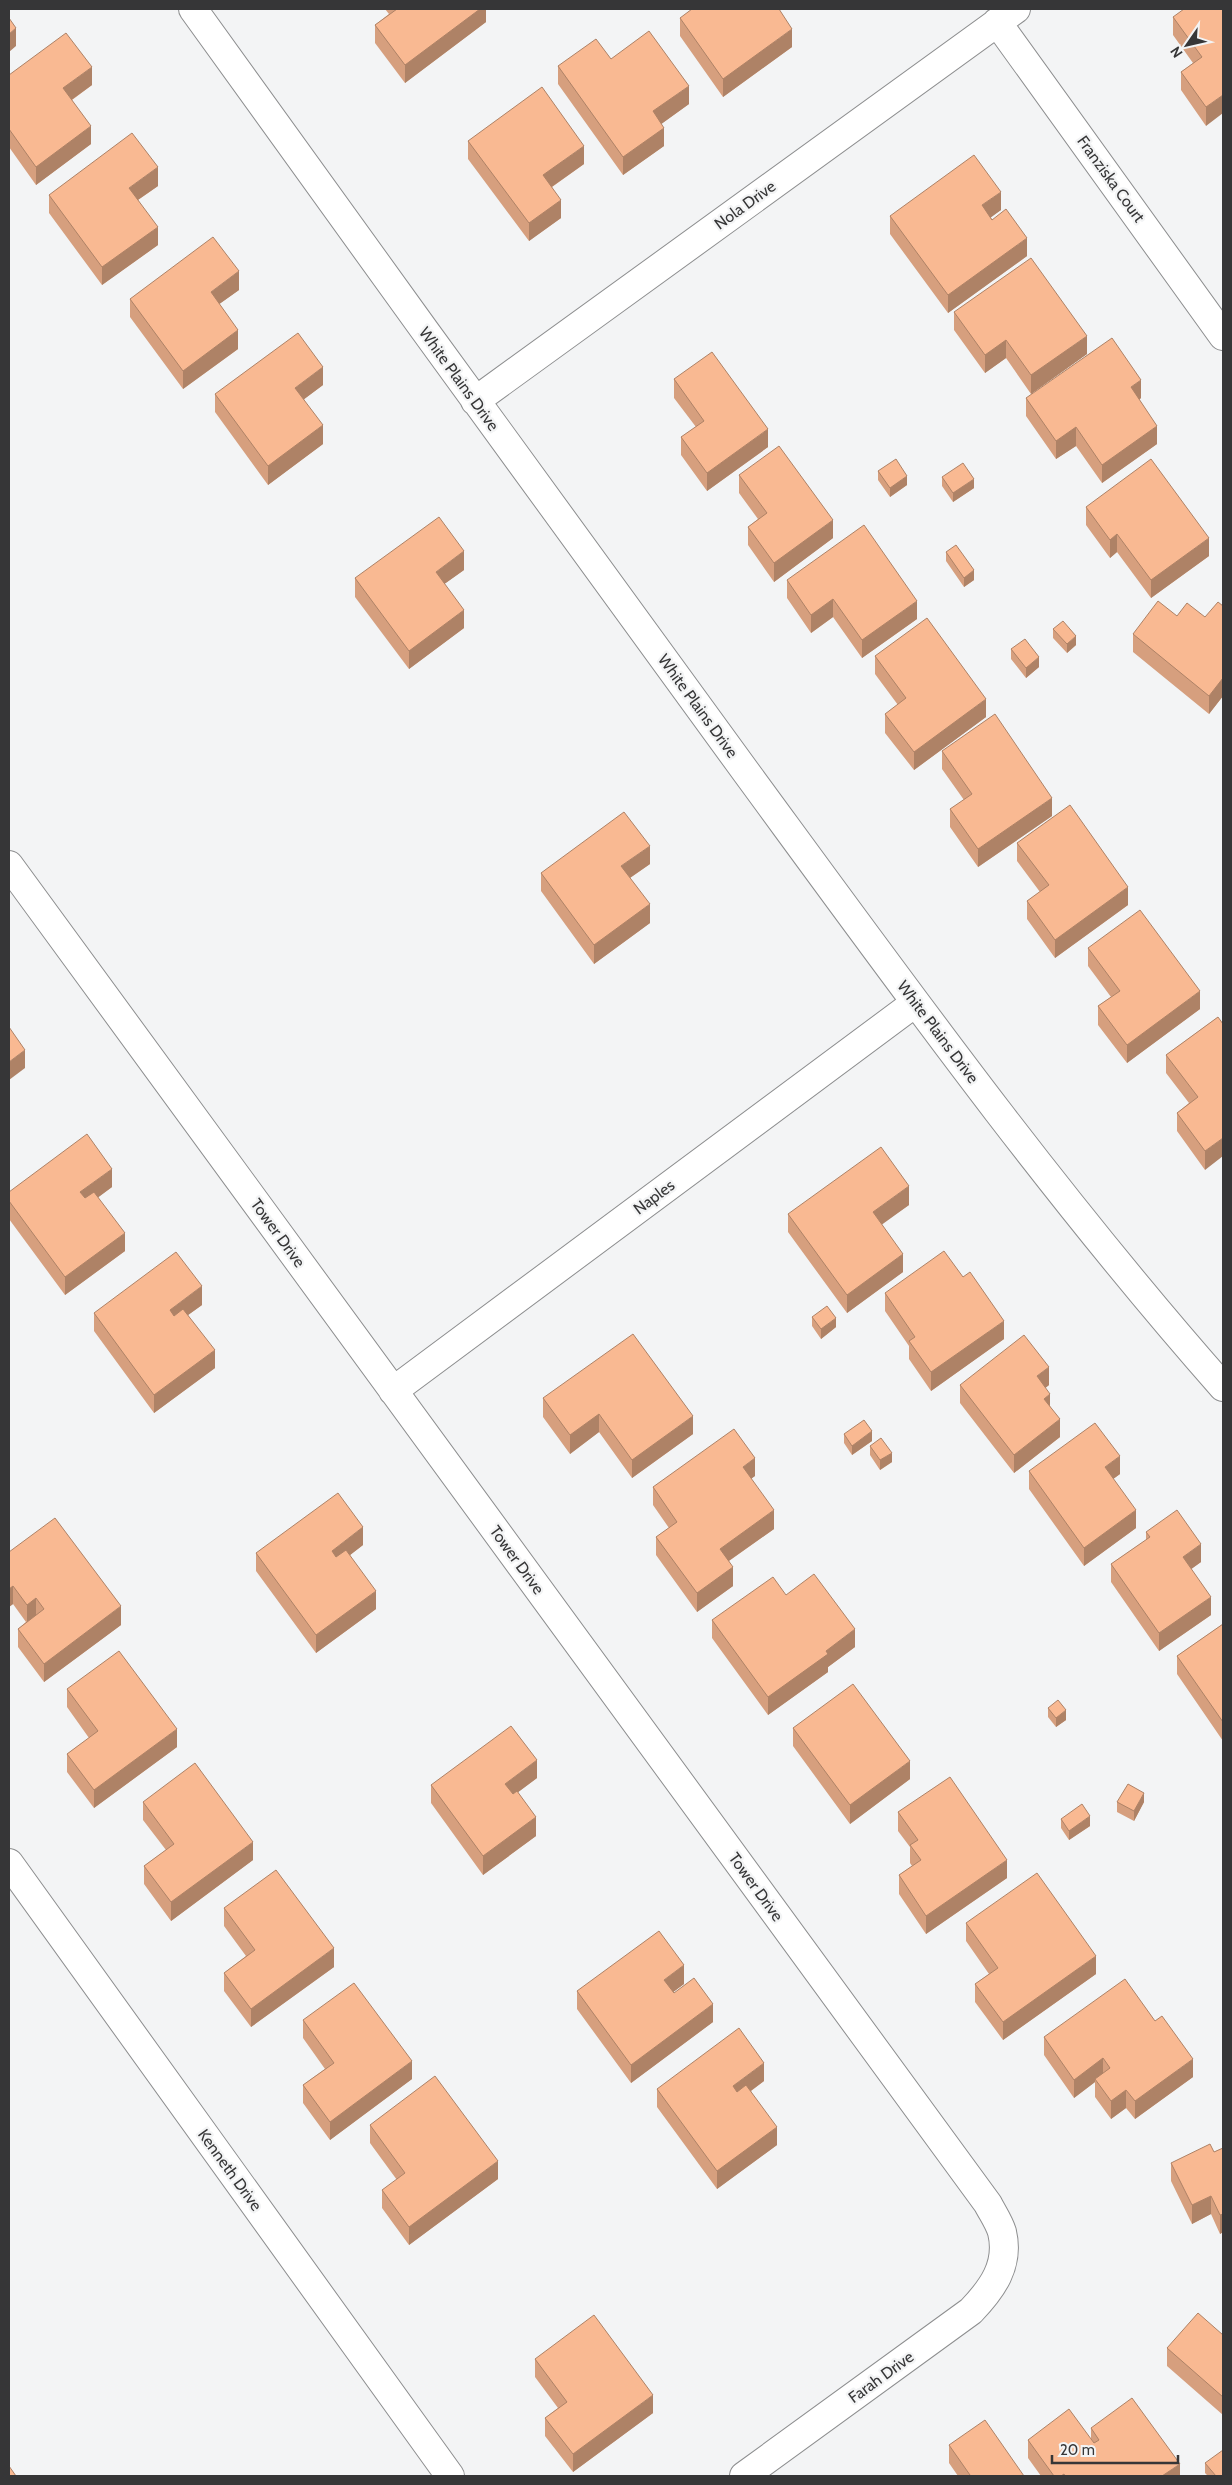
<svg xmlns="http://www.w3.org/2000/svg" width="1232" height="2485" viewBox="0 0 1232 2485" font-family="Cabin,sans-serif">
<rect width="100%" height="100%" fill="#f3f4f5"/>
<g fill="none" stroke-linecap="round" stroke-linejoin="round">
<defs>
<path id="minor" d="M193 9C376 264 561 519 746 772 900 982 1051 1192 1223 1387
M997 22 1223 336
M475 401 1016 9
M9 865 988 2204C992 2212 999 2222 1002 2232 1010 2265 992 2289 971 2311L744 2476
M393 1391 915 1003
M9 1863 450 2476"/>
</defs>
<use href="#minor" stroke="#8d8e8f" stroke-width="30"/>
<use href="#minor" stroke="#fff" stroke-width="28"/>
</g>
<path fill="#d69f7e" d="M385 9H486V22L405 83 375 43V25L389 14Z
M1223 9 1206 126 1181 90V72L1193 63 1173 35V17Z
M680 18 792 47 723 97 680 36Z
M611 59 689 104 661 124 664 146 623 175 558 84V66Z
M9 75 92 85 72 100 91 144 36 185 9 147Z
M468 141 584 164 552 187 561 218 529 241 468 159Z
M158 186 138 200 158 245 102 285 49 213V195Z
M1001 210 990 217 1027 256 948 313 890 234V216Z
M239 290 219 304 238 349 183 389 130 317V299Z
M954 312 1087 354 1031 394 1006 358 985 373 954 330Z
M674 379 768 447 707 491 681 455V437L696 427 674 398Z
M323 385 304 399 323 444 268 485 215 412V394Z
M1026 398H1141L1139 400 1157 444 1102 483 1076 446 1056 459 1026 416Z
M878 471 907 485 890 497 878 480Z
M739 475 833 538 774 582 748 545V527L758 519 739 493Z
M942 477 974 488 953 502 942 486Z
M1086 507 1209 556 1151 598 1117 552 1110 558 1086 525Z
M946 552 974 580 964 587 946 561Z
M464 570 444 584 464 628 409 669 355 597V578Z
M787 580 917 619 862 658 833 617 811 633 787 598Z
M1223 606V696L1209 714 1133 652V634L1177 616 1205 617Z
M1053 629 1076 645 1067 653 1053 638Z
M1011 649 1039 667 1026 678 1011 659Z
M875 656 986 717 914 770 885 733V714L898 705 875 674Z
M942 751 1052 816 978 867 950 827V809L964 800 942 769Z
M1017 843 1128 905 1055 958 1027 919V901L1040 892 1017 861Z
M650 864 630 878 650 923 594 964 541 891V873Z
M1088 948 1200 1009 1127 1063 1098 1025V1006L1111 997 1088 966Z
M1218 1017 1205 1170 1177 1131V1113L1189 1103 1166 1073V1055Z
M112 1187 98 1197 125 1251 65 1295 9 1219V1192Z
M909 1205 881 1224 903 1272 847 1313 788 1232V1214Z
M885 1293 1004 1339 931 1391 909 1359V1346L885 1311Z
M202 1305 188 1315 215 1368 154 1413 94 1331V1313Z
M812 1317 836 1327 821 1339 812 1326Z
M960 1385H1049L1045 1388 1050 1406 1060 1437 1014 1473 960 1403Z
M543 1398 693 1434 632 1478 599 1432 570 1454 543 1417Z
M844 1434 872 1441 852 1455 844 1443Z
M870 1446 892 1462 880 1470 870 1455Z
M1029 1471 1120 1474 1113 1479 1136 1528 1084 1566 1029 1489Z
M755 1476 751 1478 774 1529 729 1561 733 1586 697 1612 656 1555V1537L669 1528 653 1505V1487Z
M1146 1532 1201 1562 1191 1569 1211 1615 1159 1651 1111 1582V1564L1146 1540Z
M363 1545 350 1555 376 1609 316 1653 256 1571V1553Z
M9 1552 121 1625 44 1682 18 1647V1629L26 1622 13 1604 9 1607Z
M786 1595 855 1647 828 1667V1672L768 1715 712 1638V1620Z
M1223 1624V1741L1177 1674V1656Z
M67 1689 177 1747 94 1808 67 1772V1754L89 1738 67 1707Z
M1048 1708 1066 1720 1056 1727 1048 1717Z
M793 1728 910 1779 850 1824 793 1746Z
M537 1778 518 1792 536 1836 483 1875 431 1803V1785Z
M143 1802 253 1860 171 1921 144 1884V1866L166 1850 143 1820Z
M1117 1802H1144L1134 1821 1117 1812Z
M898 1812 1007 1878 926 1934 899 1894V1875L912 1866 910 1863V1847L898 1831Z
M1061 1819 1090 1826 1069 1840 1061 1828Z
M224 1908 334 1967 251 2027 224 1991V1973L246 1956 224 1926Z
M966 1923 1096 1974 1003 2040 975 2002V1984L989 1974 966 1941Z
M684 1984 673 1992 713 2022 631 2083 577 2009V1991Z
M303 2020 412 2079 330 2140 303 2103V2085L325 2069 303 2038Z
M1044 2037 1193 2077 1135 2119 1126 2108 1111 2119 1095 2097V2082L1074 2098 1044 2055Z
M764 2081 751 2091 777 2145 717 2189 657 2107V2089Z
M370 2125 498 2179 409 2245 382 2208V2190L397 2180 370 2143Z
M1223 2148V2232L1220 2234 1211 2214 1192 2224 1171 2181V2163L1214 2152Z
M1223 2335V2415L1167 2366V2348Z
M535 2359 653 2413 573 2472 545 2436V2418L558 2408 535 2377Z
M1091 2428 1180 2476H1041L1028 2458V2440L1091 2439Z
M949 2445 1024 2476H958L949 2463Z
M1205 2463 1223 2476H1208L1205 2473Z"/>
<path fill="#ae8266" d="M480 9H486V22L405 83V65Z
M16 28V46L9 52V34Z
M792 29V47L723 97V79Z
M92 67V85L63 106V88Z
M689 86V104L653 130V111Z
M1223 95V113L1206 126V107Z
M91 126V144L36 185V167Z
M664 128V146L623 175V157Z
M584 146V164L543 193V175Z
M158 167V186L129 206V188Z
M1001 192V210L982 224V205Z
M561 200V218L529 241V223Z
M158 227V245L102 285V267Z
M1027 238V256L948 313V295Z
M239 271V290L211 310V292Z
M238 330V349L183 389V371Z
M1087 336V354L1031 394V375Z
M1006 340V358L985 373V355Z
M323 367V385L295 406V388Z
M1141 380V398L1131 405V387Z
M323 425V444L268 485V466Z
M1157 426V444L1102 483V465Z
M1076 427V446L1056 459V441Z
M768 429V447L707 491V473Z
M907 476V485L890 497V488Z
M974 479V488L953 502V493Z
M833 520V538L774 582V563Z
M1117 534V552L1110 558V540Z
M1209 538V556L1151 598V580Z
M464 551V570L436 590V572Z
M974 570V580L964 587V578Z
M833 599V617L811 633V615Z
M917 601V619L862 658V640Z
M464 610V628L409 669V651Z
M1076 636V645L1067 653V644Z
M1039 657V667L1026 678V668Z
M1223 678V696L1209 714V696Z
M986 699V717L914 770V752Z
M1052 798V816L978 867V849Z
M650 846V864L621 884V866Z
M1128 887V905L1055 958V940Z
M650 904V923L594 964V945Z
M1200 991V1009L1127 1063V1045Z
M25 1050V1068L9 1080V1062Z
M1223 1138V1156L1205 1170V1151Z
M112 1169V1187L80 1211V1192Z
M909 1186V1205L873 1231V1212Z
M125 1233V1251L65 1295V1277Z
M903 1254V1272L847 1313V1295Z
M202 1286V1305L170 1328V1310Z
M836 1318V1327L821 1339V1329Z
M1004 1321V1339L931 1391V1372Z
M215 1350V1368L154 1413V1395Z
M1049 1367V1385L1037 1395V1376Z
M1050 1394V1412L1044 1399Z
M599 1414V1432L570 1454V1435Z
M693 1416V1434L632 1478V1460Z
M1060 1419V1437L1014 1473V1455Z
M872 1431V1441L852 1455V1446Z
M892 1453V1462L880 1470V1460Z
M1120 1456V1474L1105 1485V1467Z
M755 1458V1476L743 1485V1467Z
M774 1510V1529L720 1567V1549Z
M1136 1510V1528L1084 1566V1548Z
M363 1527V1545L332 1569V1551Z
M1201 1544V1562L1183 1575V1557Z
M733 1567V1586L697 1612V1593Z
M13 1586V1604L9 1607V1589Z
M376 1591V1609L316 1653V1635Z
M1211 1597V1615L1159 1651V1633Z
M36 1598V1616L27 1623V1605Z
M121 1606V1625L44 1682V1664Z
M855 1629V1647L828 1667V1672L768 1715V1697L826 1651Z
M1066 1710V1720L1056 1727V1718Z
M177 1729V1747L94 1808V1790Z
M537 1760V1778L505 1802V1784Z
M910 1761V1779L850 1824V1805Z
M1144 1793V1802L1134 1821V1811Z
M1090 1816V1826L1069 1840V1831Z
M536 1817V1836L483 1875V1856Z
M253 1842V1860L171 1921V1902Z
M1007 1860V1878L926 1934V1916Z
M334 1948V1967L251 2027V2009Z
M1096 1956V1974L1003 2040V2022Z
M684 1965V1984L664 1999V1980Z
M713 2004V2022L631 2083V2065Z
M1103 2058V2076L1095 2079V2082L1074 2098V2080Z
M1193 2059V2077L1135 2119V2101Z
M412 2061V2079L330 2140V2122Z
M764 2063V2081L733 2104V2086Z
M1126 2090V2108L1111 2119V2101Z
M777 2127V2145L717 2189V2171Z
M498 2161V2179L409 2245V2227Z
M1211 2196V2214L1192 2224V2205Z
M1223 2214V2232L1220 2234V2215Z
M653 2395V2413L573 2472V2454Z
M1180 2464V2476H1162Z"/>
<path fill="#f9b992" stroke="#ae8266" d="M397 9H480L405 65 375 25Z
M692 9H779L792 29 723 79 680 18Z
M1184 9H1223V95L1206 107 1181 72 1202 57 1173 17Z
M9 18 16 28 9 34Z
M649 31 689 86 653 111 664 128 623 157 558 66 596 39 611 59Z
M66 33 92 67 63 88 91 126 36 167 9 129V75Z
M542 87 584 146 543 175 561 200 529 223 468 141Z
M132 133 158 167 129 188 158 227 102 267 49 195Z
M974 155 1001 192 982 205 992 220 1006 209 1027 238 948 295 890 216Z
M213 237 239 271 211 292 238 330 183 371 130 299Z
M1031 258 1087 336 1031 375 1006 340 985 355 954 312Z
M298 333 323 367 295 388 323 425 268 466 215 394Z
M1112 338 1141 380 1131 387 1157 426 1102 465 1076 427 1056 441 1026 398Z
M712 352 768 429 707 473 681 437 704 421 674 379Z
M779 446 833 520 774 563 748 527 767 513 739 475Z
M896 459 907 476 890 488 878 471Z
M1151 459 1209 538 1151 580 1117 534 1110 540 1086 507Z
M963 463 974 479 953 493 942 477Z
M439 517 464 551 436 572 464 610 409 651 355 578Z
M864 525 917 601 862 640 833 599 811 615 787 580Z
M956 545 974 570 964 578 946 552Z
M1158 601 1177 616 1187 603 1205 617 1218 602 1223 606V678L1209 696 1133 634Z
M927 618 986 699 914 752 885 714 906 698 875 656Z
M1063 621 1076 636 1067 644 1053 629Z
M1025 639 1039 657 1026 668 1011 649Z
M995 714 1052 798 978 849 950 809 972 794 942 751Z
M1070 805 1128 887 1055 940 1027 901 1049 885 1017 843Z
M624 812 650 846 621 866 650 904 594 945 541 873Z
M1140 910 1200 991 1127 1045 1098 1006 1120 991 1088 948Z
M1218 1017 1223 1024V1138L1205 1151 1177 1113 1198 1097 1166 1055Z
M9 1027 25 1050 9 1062Z
M87 1134 112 1169 80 1192 85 1198 94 1192 125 1233 65 1277 9 1201V1192Z
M881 1147 909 1186 873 1212 903 1254 847 1295 788 1214Z
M944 1251 963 1277 970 1272 1004 1321 931 1372 909 1341 915 1337 885 1293Z
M176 1252 202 1286 170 1310 174 1316 183 1309 215 1350 154 1395 94 1313Z
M827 1306 836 1318 821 1329 812 1317Z
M633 1334 693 1416 632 1460 599 1414 570 1435 543 1398Z
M1024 1335 1049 1367 1037 1376 1050 1394 1044 1399 1060 1419 1014 1455 960 1385Z
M864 1420 872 1431 852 1446 844 1434Z
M1095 1423 1120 1456 1105 1467 1136 1510 1084 1548 1029 1471Z
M734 1429 755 1458 743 1467 774 1510 720 1549 733 1567 697 1593 656 1537 677 1522 653 1487Z
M881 1438 892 1453 880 1460 870 1446Z
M338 1493 363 1527 332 1551 336 1557 346 1550 376 1591 316 1635 256 1553Z
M1177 1510 1201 1544 1183 1557 1211 1597 1159 1633 1111 1564 1150 1537 1146 1532Z
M55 1518 121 1606 44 1664 18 1629 44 1609 36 1598 27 1605 13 1586 9 1589V1552Z
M814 1574 855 1629 826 1651 828 1654 768 1697 712 1620 773 1577 786 1595Z
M1223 1624V1722L1177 1656Z
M119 1651 177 1729 94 1790 67 1754 98 1731 67 1689Z
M853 1684 910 1761 850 1805 793 1728Z
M1058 1700 1066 1710 1056 1718 1048 1708Z
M511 1726 537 1760 505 1784 513 1794 517 1791 536 1817 483 1856 431 1785Z
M195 1763 253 1842 171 1902 144 1866 174 1844 143 1802Z
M950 1777 1007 1860 926 1916 899 1875 921 1860 910 1845 918 1840 898 1812Z
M1128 1784 1144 1793 1134 1811 1117 1802Z
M1082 1804 1090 1816 1069 1831 1061 1819Z
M276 1870 334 1948 251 2009 224 1973 255 1950 224 1908Z
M1037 1873 1096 1956 1003 2022 975 1984 998 1968 966 1923Z
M659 1931 684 1965 664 1980 674 1993 694 1978 713 2004 631 2065 577 1991Z
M1125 1979 1155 2021 1162 2016 1193 2059 1135 2101 1126 2090 1111 2101 1095 2079 1110 2068 1103 2058 1074 2080 1044 2037Z
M354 1983 412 2061 330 2122 303 2085 334 2063 303 2020Z
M739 2028 764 2063 733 2086 737 2092 746 2085 777 2127 717 2171 657 2089Z
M435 2076 498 2161 409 2227 382 2190 405 2173 370 2125Z
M1210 2144 1214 2152 1223 2148V2214L1220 2215 1211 2196 1192 2205 1171 2163Z
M1198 2313 1223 2335V2397L1167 2348Z
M594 2315 653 2395 573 2454 545 2418 567 2402 535 2359Z
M1132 2398 1180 2464 1162 2476H1065L1064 2474 1061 2476H1054L1028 2440 1069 2409 1094 2443 1099 2440 1091 2428Z
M985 2420 1024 2476H968L970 2475 949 2445Z
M1223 2450V2476H1216L1205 2463Z
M9 2466 16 2476H9Z"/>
<g text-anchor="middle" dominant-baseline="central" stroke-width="4.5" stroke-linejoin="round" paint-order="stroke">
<g font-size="16" fill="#363637" stroke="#f3f4f5">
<text transform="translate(1111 179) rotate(54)">Franziska Court</text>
<text transform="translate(745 205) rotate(-36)">Nola Drive</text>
<text transform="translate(459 379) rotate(54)">White Plains Drive</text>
<text transform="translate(698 706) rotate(54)">White Plains Drive</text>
<text transform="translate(938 1032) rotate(53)">White Plains Drive</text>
<text transform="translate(654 1197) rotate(-37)">Naples</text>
<text transform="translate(278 1233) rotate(54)">Tower Drive</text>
<text transform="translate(517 1560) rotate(54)">Tower Drive</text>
<text transform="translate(756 1887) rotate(54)">Tower Drive</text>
<text transform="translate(230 2170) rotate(54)">Kenneth Drive</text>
<text transform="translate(881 2377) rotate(-36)">Farah Drive</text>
</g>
</g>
<rect width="1232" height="2485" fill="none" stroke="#363637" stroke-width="20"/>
<g transform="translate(1187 45) rotate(236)" stroke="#f3f4f5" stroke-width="4" paint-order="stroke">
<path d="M0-4L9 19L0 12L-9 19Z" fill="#363637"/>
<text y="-8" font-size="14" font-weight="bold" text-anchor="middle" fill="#363637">N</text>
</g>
<path d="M1052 2455v8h126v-8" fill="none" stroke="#363637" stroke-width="2.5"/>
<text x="1060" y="2455" font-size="15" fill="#363637" stroke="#f3f4f5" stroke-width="4" paint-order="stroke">20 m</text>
</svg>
